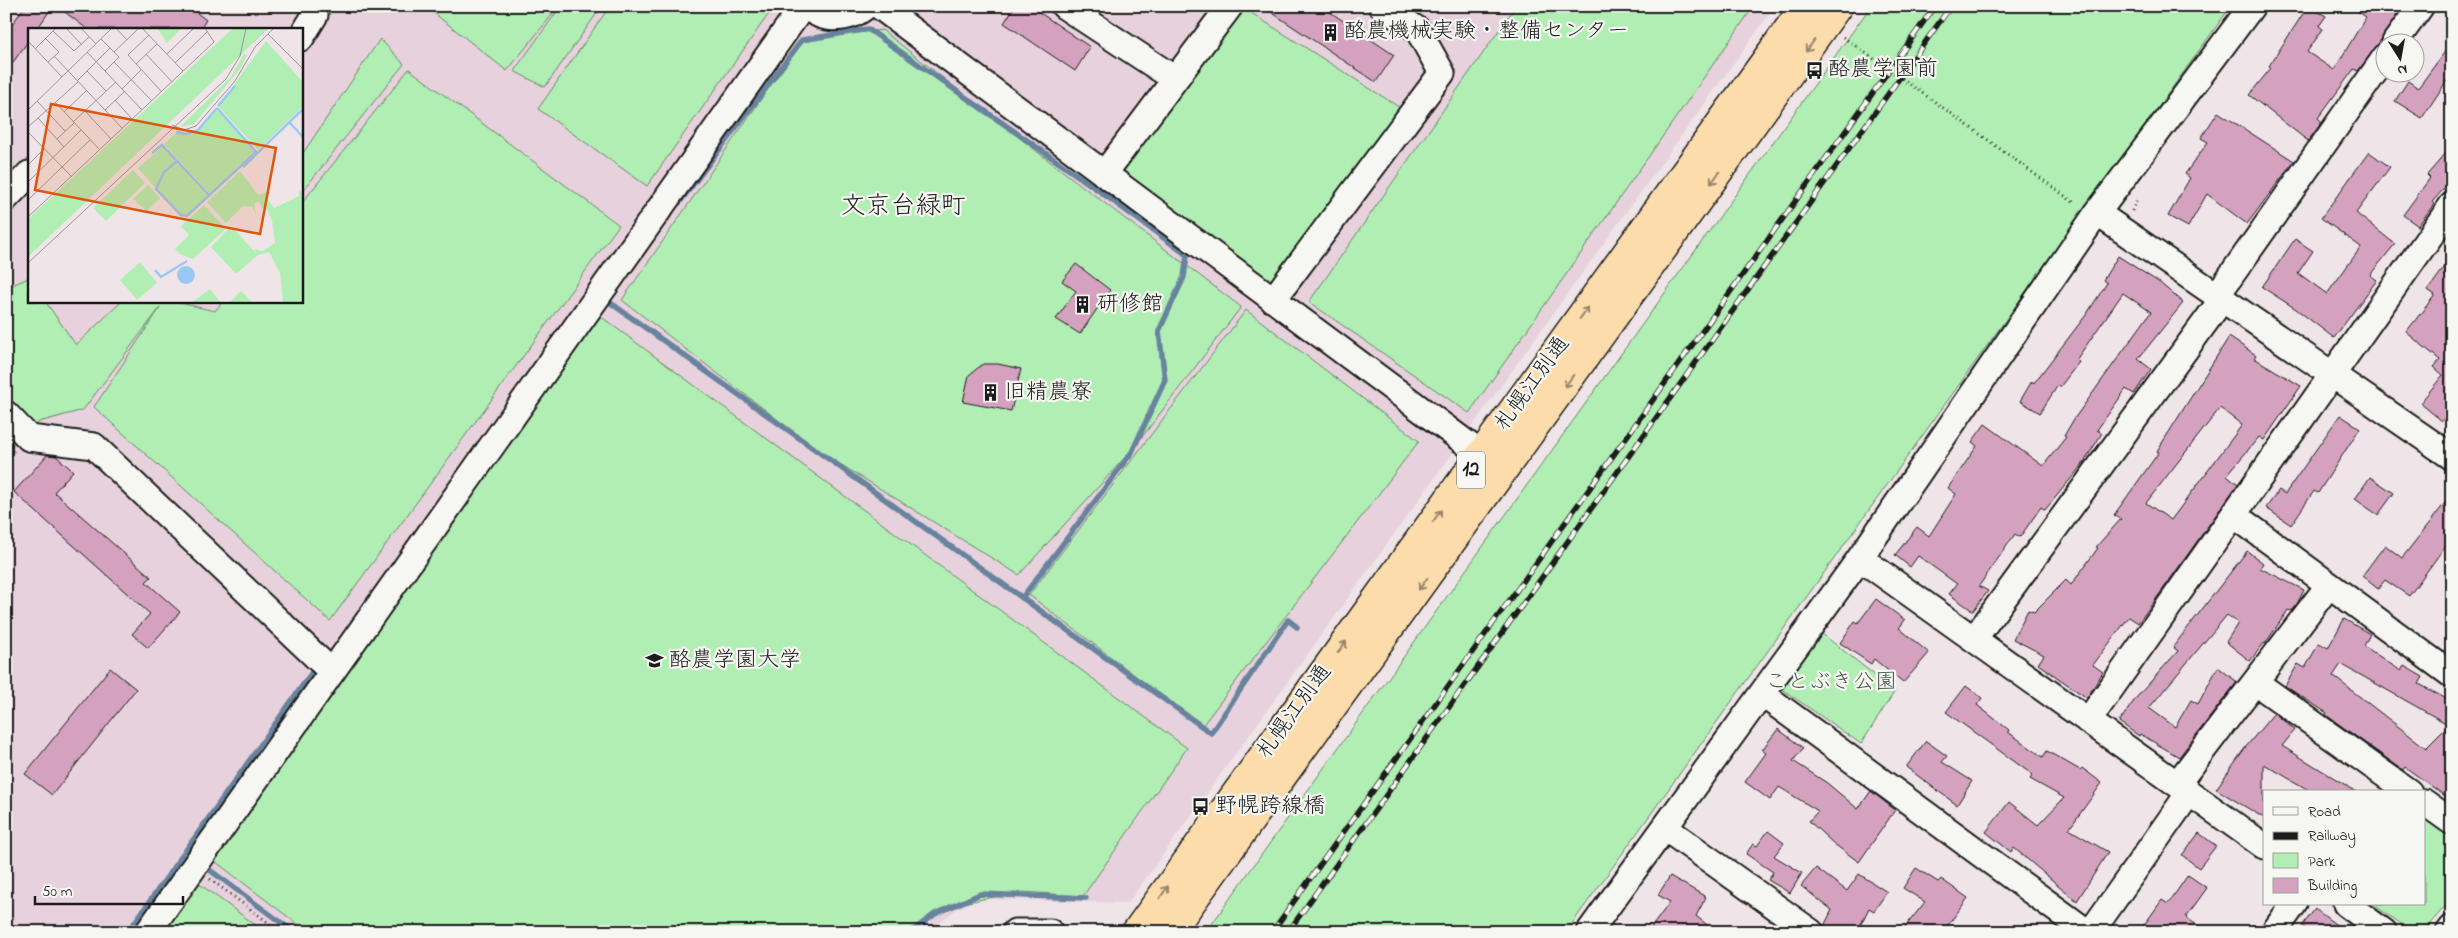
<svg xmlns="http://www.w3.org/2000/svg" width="2458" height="938" viewBox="0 0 2458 938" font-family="'Indie Flower','Klee One',sans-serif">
<rect width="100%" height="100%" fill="#efe5e8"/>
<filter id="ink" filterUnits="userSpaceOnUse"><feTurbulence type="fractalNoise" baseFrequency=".02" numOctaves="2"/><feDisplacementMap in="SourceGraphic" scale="10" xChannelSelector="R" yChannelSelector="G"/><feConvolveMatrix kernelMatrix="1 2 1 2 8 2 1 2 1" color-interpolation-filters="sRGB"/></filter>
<g filter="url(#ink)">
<path fill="#e7d1dc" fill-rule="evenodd" d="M6 6H1775L1128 903 979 899 957 909 927 932H6ZM29 29H301V301H29Z"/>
<path fill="#b1eeb4" stroke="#668568" d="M425 6H559L507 71Z
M561 6H602L545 87 514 71Z
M610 6H780L778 12 773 8 647 186 538 109Z
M1236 6H1240L1402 109 1274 287 1124 171Z
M1516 6H1754L1469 413 1309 302Z
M1871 6H2231L1566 932H1206Z
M882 30 1035 150 1241 307 1136 445 1019 575 816 449 622 300 802 40Z
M380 39 404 64 301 193V156Z
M409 69 619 225 330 621 94 407 160 308 83 410 39 422 6 451V408L13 401 6 395V288L28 278 29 301H45L76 345 122 301H172L215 311 223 301H301V204Z
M1246 310 1419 441 1202 726 1029 595Z
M600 316 1187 748 1083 896 1022 892 950 905 909 932H308L212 859Z
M1821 633 1895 691 1861 744 1782 689Z
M2424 816 2452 836V898L2423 932H2413L2372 904H2424Z
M194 880 265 932H156Z"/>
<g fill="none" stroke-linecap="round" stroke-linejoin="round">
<path stroke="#68839e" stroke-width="5.5" d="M679 203 802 40 868 29 1091 185 1187 255 1184 277 1159 331 1165 380 1132 452 1022 598
M608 301 1211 733 1288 620 1297 627
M206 863 207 868 294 932
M128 932 312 672
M911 932 935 914 980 894 1086 898"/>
</g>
<path fill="#d4a2bf" stroke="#1c1c1c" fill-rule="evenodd" d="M25 6H53L37 29H29V40L6 72V33Z
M57 6H188L206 20 200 29H87Z
M1015 6H1030L1090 47 1075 71 1004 23Z
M1262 6H1321L1394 55 1376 82Z
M2308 6 2326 16 2319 26 2323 29 2307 52 2334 70 2366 17 2350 6H2403L2378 44 2358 71 2354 69 2318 118 2322 122 2308 141 2249 95 2271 68 2269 66Z
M2452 42V73L2422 118 2395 101 2408 81 2418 88Z
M2218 112 2294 161 2247 224 2207 194 2188 227 2168 216 2190 178 2185 174 2208 142 2201 138Z
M2452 146V180L2432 202 2434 204 2418 226 2403 215 2430 178 2427 175Z
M2369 152 2390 167 2356 213 2395 244 2370 275 2377 280 2334 338 2296 309 2262 287 2295 239 2313 251 2298 273 2327 294 2361 247 2321 218Z
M2118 256 2160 283 2183 303 2138 359 2151 369 2134 394 2126 389 2097 430 2102 433 2083 464 2045 510 2041 507 2020 537 2015 534 1979 586 1988 591 1973 611 1949 594 1957 584 1918 556 1910 567 1895 555 1917 527 1929 536 1956 494 1948 488 1977 446 1972 442 1985 424 2043 466 2066 437 2064 436 2074 419 2151 312 2123 293 2076 360 2079 362 2060 387 2058 385 2040 413 2020 401 2032 381 2034 383 2086 315 2107 283 2103 280Z
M2452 257V408L2442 421 2420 403 2443 375 2434 367 2440 360 2406 332 2435 295 2428 290Z
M1076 264 1110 290 1080 334 1056 319 1076 291 1062 281Z
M2229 337 2256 355 2254 358 2301 386 2264 440 2259 437 2227 475 2238 484 2161 592 2138 623 2129 617 2093 665 2103 672 2087 698 2038 664 2044 655 2013 639 2028 610 2034 612 2066 580 2071 585 2098 548 2096 547 2121 519 2114 515 2159 452 2157 451ZM2220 408 2242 425 2171 520 2146 503Z
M983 364H998L1021 369 1011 411 963 402 969 375Z
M2340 415 2360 428 2318 493 2314 491 2291 525 2266 508 2279 490 2285 494Z
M47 455 56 456 73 471 54 492 151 577 146 582 180 612 148 648 132 634 150 614 14 492Z
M2370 477 2394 493 2378 515 2355 499Z
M2452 494V537L2409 596 2385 580 2378 589 2362 576 2385 545 2402 558Z
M2247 551 2263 563 2260 568 2304 590 2297 604 2291 611 2288 610 2265 644 2264 643 2250 661 2226 642 2238 623 2227 615 2149 708 2175 727 2191 700 2198 704 2218 667 2237 682 2179 757 2140 734 2139 736 2119 722 2136 698 2178 651 2173 647Z
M1876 599 1905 620 1899 628 1929 653 1903 683 1874 659 1871 664 1840 643 1855 621 1858 623Z
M2344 619 2370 634 2364 646 2401 671 2404 666 2423 677 2419 684 2452 702V801L2405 767 2403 770 2326 715 2327 713 2285 686 2298 664 2305 668 2319 643 2328 648ZM2341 664 2449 725 2426 748 2333 676Z
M110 668 136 689 52 795 25 774Z
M1966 686 1982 698 1977 705 2009 730 2008 732 2043 757 2047 751 2080 770 2082 768 2102 783 2069 829 2108 852 2077 901 2014 848 2011 852 1986 832 2009 802 2038 825 2064 798 2030 779 2033 775 1946 712Z
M2274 713 2295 730 2282 746 2357 792H2312L2264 764V818L2216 789 2245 748Z
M1778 729 1803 748 1793 761 1827 783 1858 809 1871 791 1895 810 1859 862 1834 844 1809 821 1818 811 1779 787 1770 800 1745 782 1766 753 1762 750Z
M1926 741 1947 756 1942 762 1972 781 1957 805 1906 767Z
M1768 831 1784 843 1774 856 1802 873 1790 893 1768 880 1773 872 1746 854 1753 844 1757 846Z
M2199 833 2216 846 2199 868 2182 855Z
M1816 868 1847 891 1859 874 1887 892 1874 911 1869 908 1857 932H1825L1824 926 1832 910 1801 886Z
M1916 868 1938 882 1941 879 1968 898 1943 932H1901L1925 902 1903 888Z
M2188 875 2207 888 2186 917 2206 932H2139L2162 900 2168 904Z
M1670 876 1706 897 1696 916 1716 932H1648L1670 902 1658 895Z
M2315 909 2346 932H2311L2302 926Z"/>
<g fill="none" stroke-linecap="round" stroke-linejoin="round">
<defs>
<path id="minor" d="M808 6C820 23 852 20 866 6
M879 6 1497 466
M1064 6 1175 79
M301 38 315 15
M2395 42 2421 6
M1104 174 1230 6
M6 198 29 174
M2097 213 2452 457
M2218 294 2386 56
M1273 300 1442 73 1418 30 1382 6
M6 414 29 438 94 446 332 672
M2234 515 2452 675
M1860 558 2264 846
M1974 639 2223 298
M2255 682 2409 792
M1762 694 2087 932
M2088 721 2452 205
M2177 784 2329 585
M2424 802 2452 822
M1665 828 1811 932
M2346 904 2384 932
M148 932 803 6
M1015 932H1050
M1589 932 1860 558 2097 213 2252 6
M2091 932 2189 793
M2274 932 2294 904
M2449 932 2452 928"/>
<path id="highway" d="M1136 932 1805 6
M1170 932 1838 6"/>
</defs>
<use href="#minor" stroke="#1c1c1c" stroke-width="29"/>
<use href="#highway" stroke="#1c1c1c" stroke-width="31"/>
<path stroke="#1c1c1c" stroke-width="3" stroke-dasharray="1 4" stroke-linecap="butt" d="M1843 37 1857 47
M1959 119 2076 204
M2132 211 2137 199
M6 458 14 451
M210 879 281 932"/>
<use href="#minor" stroke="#f6f6f2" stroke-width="25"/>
<use href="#highway" stroke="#fddcac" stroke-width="28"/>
<defs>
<path id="rail" d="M1272 932 1935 6
M1288 932 1951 6"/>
</defs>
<use href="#rail" stroke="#1c1c1c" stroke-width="5.5"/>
<use href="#rail" stroke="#f6f6f2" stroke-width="4" stroke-dasharray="11" stroke-linecap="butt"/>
<path stroke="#1c1c1c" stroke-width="3" stroke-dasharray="1 4" stroke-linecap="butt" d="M1857 47 1959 119"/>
</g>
<defs><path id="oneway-shaft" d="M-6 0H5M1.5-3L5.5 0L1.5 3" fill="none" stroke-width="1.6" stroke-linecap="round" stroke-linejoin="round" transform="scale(1.25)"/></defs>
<g stroke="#98866b">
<use href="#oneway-shaft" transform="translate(1810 46) rotate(126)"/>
<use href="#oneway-shaft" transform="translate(1715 178) rotate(126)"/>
<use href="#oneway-shaft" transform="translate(1584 313) rotate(-54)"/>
<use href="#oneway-shaft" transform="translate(1569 381) rotate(126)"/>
<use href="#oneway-shaft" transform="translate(1437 516) rotate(-54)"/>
<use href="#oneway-shaft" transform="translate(1423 584) rotate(126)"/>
<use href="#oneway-shaft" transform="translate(1342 647) rotate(-54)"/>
<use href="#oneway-shaft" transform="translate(1164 892) rotate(-54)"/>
</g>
</g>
<defs>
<symbol id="building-bare" viewBox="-9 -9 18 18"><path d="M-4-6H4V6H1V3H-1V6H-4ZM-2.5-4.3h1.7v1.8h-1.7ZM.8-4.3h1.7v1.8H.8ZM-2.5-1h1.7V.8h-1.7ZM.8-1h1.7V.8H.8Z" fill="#1c1c1c" stroke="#f6f6f2" stroke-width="2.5" paint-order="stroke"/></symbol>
<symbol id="bus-bare" viewBox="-9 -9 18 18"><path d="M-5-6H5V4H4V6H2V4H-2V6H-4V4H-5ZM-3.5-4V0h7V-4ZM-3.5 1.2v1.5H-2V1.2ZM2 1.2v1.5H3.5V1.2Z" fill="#1c1c1c" stroke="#f6f6f2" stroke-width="2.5" paint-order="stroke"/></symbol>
<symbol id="university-bare" viewBox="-9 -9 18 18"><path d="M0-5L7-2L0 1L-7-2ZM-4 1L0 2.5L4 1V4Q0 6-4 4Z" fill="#1c1c1c" stroke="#f6f6f2" stroke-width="2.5" paint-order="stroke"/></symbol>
</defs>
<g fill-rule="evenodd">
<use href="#building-bare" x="1318" y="20" width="25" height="25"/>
<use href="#bus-bare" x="1802" y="58" width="25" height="25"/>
<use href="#building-bare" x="1070" y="292" width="25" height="25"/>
<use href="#building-bare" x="978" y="380" width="25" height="25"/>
<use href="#university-bare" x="642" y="648" width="25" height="25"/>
<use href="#bus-bare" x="1188" y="794" width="25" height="25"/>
</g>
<g text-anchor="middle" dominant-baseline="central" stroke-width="4.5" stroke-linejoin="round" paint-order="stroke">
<rect fill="#f6f6f2" stroke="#5d5d5c" stroke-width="1" x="1457" y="451.5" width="28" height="37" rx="4"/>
<g font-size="21" font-weight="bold" fill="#1c1c1c">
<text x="1471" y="470">12</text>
</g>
<g font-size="22" fill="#1c1c1c" stroke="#f6f6f2" text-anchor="start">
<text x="1344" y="32">酪農機械実験・整備センター</text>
<text x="1828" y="70">酪農学園前</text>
<text x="1097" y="305">研修館</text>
<text x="1004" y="393">旧精農寮</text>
<text x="669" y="661">酪農学園大学</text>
<text x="1215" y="807">野幌跨線橋</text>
</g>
<g font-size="22" fill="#1c1c1c" stroke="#f6f6f2">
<text transform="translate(1533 384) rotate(-54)">札幌江別通</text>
<text transform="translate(1295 712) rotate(-54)">札幌江別通</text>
</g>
<g font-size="22" fill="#495b4a" stroke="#f6f6f2">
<text x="1831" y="683">ことぶき公園</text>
</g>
<g font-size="25" fill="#1c1c1c" stroke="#f6f6f2">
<text x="903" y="207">文京台緑町</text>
</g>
</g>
<g transform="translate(28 28)">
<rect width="275" height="275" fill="#efe5e8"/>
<path d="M129 0H154L139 15ZM205 0H241L0 229V191ZM238 13 275 54V78L230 122 190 78ZM216 26 219 27 212 41 166 96 152 99 203 49ZM189 80 228 123 182 166 136 116 149 104 161 106 172 100ZM135 118 148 133 137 143 149 135 180 167 159 188 151 187 110 140ZM105 142 117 155 78 193 65 180ZM212 143 230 167 243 163 238 169 246 180 271 168V162L275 166V275H255L252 245 241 224 230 227 208 246 183 219 201 200H205L229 226 226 221 235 223 247 215 244 192 240 185 242 183 234 180 231 173 226 176 228 186 224 178 214 179 198 195 179 174ZM120 157 132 170 119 183 105 171ZM176 177 198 201 165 231 152 226 147 221 161 207 153 198ZM112 234 129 255 109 272 92 252ZM182 261 193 275H163ZM213 263 225 275H201Z" fill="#b1eeb4"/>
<path d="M149 247a9 9 0 1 1 18 0a9 9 0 1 1-18 0Z" fill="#9ac8f5"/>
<path fill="none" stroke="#9ac8f5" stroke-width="2.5" d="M190 78 207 58M262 95 275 109M148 104 158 106 170 102 189 80M124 125 134 117 181 167M149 133 136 144 128 161 153 187 159 188 228 124 189 80M215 139 275 81M127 242 133 249 159 233"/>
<path fill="none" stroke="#9b9596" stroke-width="1" d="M38 0 54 17M53 0 68 16M88 0 99 12M114 0 155 43M25 3 46 23 61 9M240 6 275 41M121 7 100 27 133 63M18 11 31 24 20 34M73 11 91 29 77 43M0 13 34 49M7 21 28 0M59 24 114 82M86 24 111 0M118 26 144 54M139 26 166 0M26 28 94 100M86 34 124 73M147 35 180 3M108 36 129 16M59 43 78 63M49 53 82 20M94 61 113 42M87 72 104 91M9 73 37 103M27 74 71 121M0 82 84 0M77 82 97 63M57 83 83 111M36 84 58 63M10 90 36 119M45 94 88 54M144 97 156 102 168 98 207 53 227 19 246 0M0 99 50 54M0 104 44 149M29 111 46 95M0 137 16 121M34 139 62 112M0 154 53 102M0 172 34 139M0 189 186 14 177 0M0 235 198 51 212 28 218 0"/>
<path fill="#de560d" fill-opacity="0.15" stroke="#de560d" stroke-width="2.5" d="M23 76 248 120 232 206 7 162Z"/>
<rect width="275" height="275" fill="none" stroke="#1c1c1c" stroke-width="2.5"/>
</g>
<rect width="2458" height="938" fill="none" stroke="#f6f6f2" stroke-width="25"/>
<rect x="12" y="12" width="2433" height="913" fill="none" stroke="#1c1c1c" stroke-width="2" filter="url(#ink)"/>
<rect x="2263" y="790" width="162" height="115" fill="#f6f6f2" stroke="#9f9f9c"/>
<rect x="2273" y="807" width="25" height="8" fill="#f6f6f2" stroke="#9f9f9c"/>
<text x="2308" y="816" font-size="15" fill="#1c1c1c">Road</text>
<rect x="2273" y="832" width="25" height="8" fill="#1c1c1c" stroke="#9f9f9c"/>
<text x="2308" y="840" font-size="15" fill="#1c1c1c">Railway</text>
<rect x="2273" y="853" width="25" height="15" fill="#b1eeb4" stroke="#9f9f9c"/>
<text x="2308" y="866" font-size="15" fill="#1c1c1c">Park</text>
<rect x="2273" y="878" width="25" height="15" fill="#d4a2bf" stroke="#9f9f9c"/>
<text x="2308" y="890" font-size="15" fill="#1c1c1c">Building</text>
<g transform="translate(2400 58) rotate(169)"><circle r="24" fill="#f6f6f2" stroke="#9f9f9c"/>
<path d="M0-4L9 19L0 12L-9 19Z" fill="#1c1c1c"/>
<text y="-8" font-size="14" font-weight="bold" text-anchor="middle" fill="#1c1c1c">N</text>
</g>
<path d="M35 896v8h148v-8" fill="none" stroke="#1c1c1c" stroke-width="2.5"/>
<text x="42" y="896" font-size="15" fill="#1c1c1c" stroke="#f6f6f2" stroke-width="4" paint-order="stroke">50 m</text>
</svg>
